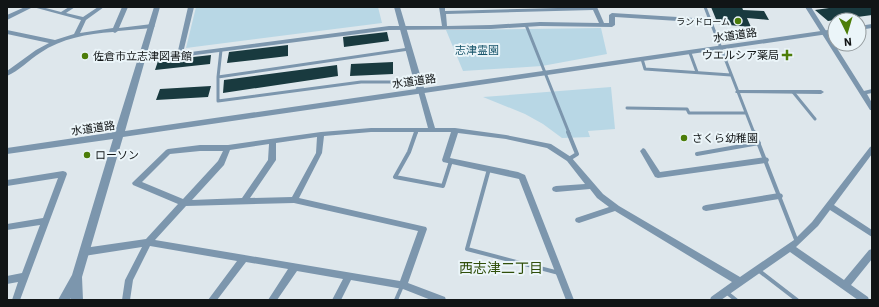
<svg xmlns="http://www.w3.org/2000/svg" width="879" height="307" viewBox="0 0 879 307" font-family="'IBM Plex Sans','Noto Sans JP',sans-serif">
<rect width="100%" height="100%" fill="#dee7ec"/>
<path fill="#b8d7e5" d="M196 7H378L382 23 186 48Z
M601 28 607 54 542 66 463 71 446 30Z
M611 87 615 129 588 131 590 137 562 138 543 124 525 114 483 97Z"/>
<path fill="#193a3f" d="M711 7H742L743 10 764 11 769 20 747 18 751 27 718 24Z
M836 7H872V15L828 21 815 10Z
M387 32 389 41 344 47 343 37Z
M288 45V56L227 63 229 52Z
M211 55 210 64 155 70 158 61Z
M393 62V74L350 76 351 64Z
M337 65 338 76 223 93 224 80Z
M211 86 208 97 156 100 160 89Z"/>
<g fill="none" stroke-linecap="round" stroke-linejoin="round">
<path stroke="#7c96ad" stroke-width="3" d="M705 7 754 133
M526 25 569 133
M221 50 218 77 409 49
M690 53 697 72
M642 59 645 69 731 75
M218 77V101L361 82H417
M793 92 815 119
M627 108 687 109 689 113H746
M416 133 417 130"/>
<path stroke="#7c96ad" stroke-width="4" d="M416 132 409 152 395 177 443 186 451 161
M568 132 577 154 569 159
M754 132 797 242
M697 154 759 143
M489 169 467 249 559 273
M758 270 797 300
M726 292 736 300
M396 300 402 286"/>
<path fill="#7c96ad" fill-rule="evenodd" d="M33 7H42L61 12 69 7H75L66 13 83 17 98 7H104L86 20 80 33 113 28 122 7H128L119 28 152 24 155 26 152 28 118 31 115 33 113 32C87 34 62 38 40 53 29 60 19 71 7 76V71L36 50 49 43 7 34V30L55 40 74 34 81 20Z
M188 7H194L183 53 389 26H442L439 7H445V11L597 7 604 23H609V15L612 13 710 19 713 21 710 23 615 17V25L612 27 540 26 491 29 389 30 180 57 177 55ZM593 10 599 23 540 22 491 25 447 26 446 14Z
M805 7H811L864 91 872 89V93L867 94 872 103V110H870Z
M421 89 424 91 435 128H455L506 135 551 144 571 157 603 194 619 206 740 277 794 240 812 222 870 147 872 146V154L834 205 872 230V237L830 210 818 226 796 247 844 280 869 250 872 249V259L851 285 868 297 869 300H858L790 252 721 300H710L711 297 732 282 615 211 579 223 576 222 575 220 576 218 609 207 597 198 590 189 556 192 553 191 552 189 553 187 556 186 585 184 567 161 547 148 506 139 458 133 450 158 518 172 525 175 574 300H566L519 179 443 162 442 160 451 132H371L324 136 322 153 299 198 426 227 427 229 408 283 445 297 446 300H431L403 289 351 280 341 300H332L343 279 297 271 277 300H268L288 269 246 262 217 300H208L237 261 150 246 133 280 130 300H122L125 280 142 247 84 256 81 255 80 252 81 249 84 248 146 239 178 204 133 185 132 183 166 150 168 149 200 145H228L321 132 371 128H428L418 91ZM317 137 316 153 292 197 250 198 276 160V143ZM269 144 268 160 242 198 192 200 224 165 230 150ZM200 151H223L218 161 183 199 142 182 170 154ZM294 203 418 231 400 281 155 240 186 206Z
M738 90H821L824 92 821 94 736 93 735 92 736 91Z
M643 148 645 149 660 172 765 157 768 158 769 160 768 162 765 163 658 178 655 177 640 151Z
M63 171 66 172 67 174 20 300H12L18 282 7 284V276L22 273 40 225 7 230V224L43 218 58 178 7 186V180Z
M779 193 782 194 783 196 782 198 779 199 706 211 703 210 702 208 703 206 706 205Z"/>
<path fill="#7c96ad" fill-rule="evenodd" d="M25 7H33L7 20V15Z
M154 7H160L125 131 416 89 394 7H400L424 88 835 29V33L123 137 82 277 83 300H71V298L70 300H58L72 275 113 139 7 154V148L115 132Z
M872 24V28L859 30V26Z"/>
</g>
<g fill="#4c7d09" stroke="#ebf5f9" stroke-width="1.5">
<circle cx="738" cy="21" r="4"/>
<path d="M785 49h4v4h4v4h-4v4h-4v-4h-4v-4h4z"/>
<circle cx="85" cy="56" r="4"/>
<circle cx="684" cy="138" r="4"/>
<circle cx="87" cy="155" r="4"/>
</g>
<g text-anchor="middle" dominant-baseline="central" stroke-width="4" stroke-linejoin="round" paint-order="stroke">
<g font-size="9" fill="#111516" stroke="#ebf5f9" text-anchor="end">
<text x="730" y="21">ランドローム</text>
</g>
<g font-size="11" fill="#111516" stroke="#ebf5f9">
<text transform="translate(735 35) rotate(-8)">水道道路</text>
<text transform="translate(414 81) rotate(-8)">水道道路</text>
<text transform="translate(93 128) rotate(-8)">水道道路</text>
</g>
<g font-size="11" fill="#165369" stroke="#ebf5f9">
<text x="477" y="50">志津霊園</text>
</g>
<g font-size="11" fill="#111516" stroke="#ebf5f9" text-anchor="start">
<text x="779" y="55" text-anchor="end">ウエルシア薬局</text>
<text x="93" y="56">佐倉市立志津図書館</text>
<text x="692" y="138">さくら幼稚園</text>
<text x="95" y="155">ローソン</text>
</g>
<g font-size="14" fill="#304f0a" stroke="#ebf5f9">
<text x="501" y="268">西志津二丁目</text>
</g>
</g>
<rect width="879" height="307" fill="none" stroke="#111516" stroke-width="16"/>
<g transform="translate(847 32) rotate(175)"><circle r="19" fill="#ebf5f9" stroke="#949b9e"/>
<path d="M0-3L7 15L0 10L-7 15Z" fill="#4c7d09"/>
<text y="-6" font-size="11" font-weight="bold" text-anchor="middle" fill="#111516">N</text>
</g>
</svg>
